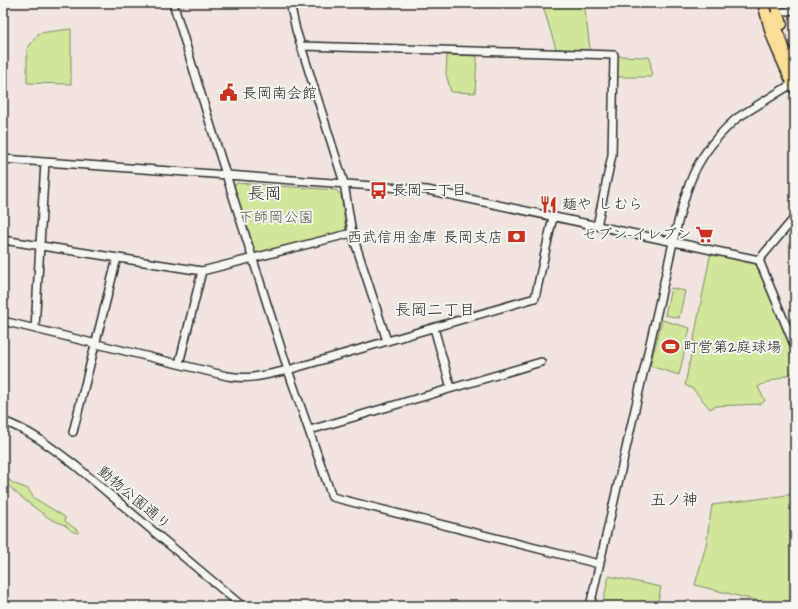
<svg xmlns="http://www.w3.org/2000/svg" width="798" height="609" viewBox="0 0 798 609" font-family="'Architects Daughter','Klee One',sans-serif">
<rect width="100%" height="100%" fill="#f1e6df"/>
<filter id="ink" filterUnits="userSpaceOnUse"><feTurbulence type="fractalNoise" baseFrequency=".025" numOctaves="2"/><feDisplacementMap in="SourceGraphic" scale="8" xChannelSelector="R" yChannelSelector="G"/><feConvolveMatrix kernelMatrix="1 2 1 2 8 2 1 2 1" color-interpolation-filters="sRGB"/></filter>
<g filter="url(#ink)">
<path fill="#d1e79c" stroke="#7e8964" d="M542 3H584L590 48 589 50 556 49Z
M71 29V84L27 83V49L39 33Z
M447 55 477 56 475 93 451 92 446 74Z
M617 56 647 57 650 58 652 77H617Z
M237 183 336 190 341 195 346 232 258 254 254 252 234 186Z
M712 254 755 264 758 266 795 358V372L761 385 758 387 765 401 761 404 716 406 710 409 693 389 685 385 710 256Z
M671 288 685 291 679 318 665 315Z
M662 320 690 328 679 375 650 366Z
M3 475 13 483 28 489 34 498 65 517V521L77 530 79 533C71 532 72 531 66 526 61 523 54 521 49 518 33 507 16 494 3 480Z
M795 494V606H778L695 585 706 545 712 505Z
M609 576 661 587 657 606H602Z"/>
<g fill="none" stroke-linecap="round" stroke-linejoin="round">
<defs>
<path id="minor" d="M3 3H5
M173 3 217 146 288 370 332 497 599 564
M290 3 296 30 344 183 352 233 387 341
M778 12 795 10
M302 46 614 55 612 155 597 226
M3 159 227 175 427 190 759 260
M3 240 202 271 352 233
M759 260 795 347
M759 260 795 217
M3 321 227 376C250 380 265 375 288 370L535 298 553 217
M35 328 45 162
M434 328 451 388
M179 364 202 271
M3 421C33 432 51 447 76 466L242 606
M310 430 541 362
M73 432 117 258
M590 606 675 234C688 182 695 155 737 118L795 82"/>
<path id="highway" d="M763 3 771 33 777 49 795 89
M775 3 782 24
M773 17 784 48 795 69"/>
</defs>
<use href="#minor" stroke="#2b2b2b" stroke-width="10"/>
<use href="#highway" stroke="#2b2b2b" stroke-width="13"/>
<use href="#minor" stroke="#f6f6f2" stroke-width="7"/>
<use href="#highway" stroke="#fcde96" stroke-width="10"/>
</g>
</g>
<defs>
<symbol id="civic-bare" viewBox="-9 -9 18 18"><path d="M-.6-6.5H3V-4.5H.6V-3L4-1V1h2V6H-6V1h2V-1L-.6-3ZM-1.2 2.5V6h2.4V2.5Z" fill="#c8321e" stroke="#f6f6f2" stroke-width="2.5" paint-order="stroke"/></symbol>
<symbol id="bus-bare" viewBox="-9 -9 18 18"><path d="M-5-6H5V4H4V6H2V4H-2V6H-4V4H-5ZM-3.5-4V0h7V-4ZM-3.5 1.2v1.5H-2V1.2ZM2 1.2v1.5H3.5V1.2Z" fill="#c8321e" stroke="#f6f6f2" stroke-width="2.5" paint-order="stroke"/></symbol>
<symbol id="restaurant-bare" viewBox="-9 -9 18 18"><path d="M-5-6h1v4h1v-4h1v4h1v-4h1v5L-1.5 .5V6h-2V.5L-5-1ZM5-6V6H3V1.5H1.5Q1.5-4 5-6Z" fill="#c8321e" stroke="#f6f6f2" stroke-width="2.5" paint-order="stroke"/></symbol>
<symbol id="supermarket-bare" viewBox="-9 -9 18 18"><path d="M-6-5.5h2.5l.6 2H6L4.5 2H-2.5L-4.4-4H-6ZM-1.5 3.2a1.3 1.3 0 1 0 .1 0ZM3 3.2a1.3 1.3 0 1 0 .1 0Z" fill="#c8321e" stroke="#f6f6f2" stroke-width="2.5" paint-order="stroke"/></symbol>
<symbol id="bank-bare" viewBox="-9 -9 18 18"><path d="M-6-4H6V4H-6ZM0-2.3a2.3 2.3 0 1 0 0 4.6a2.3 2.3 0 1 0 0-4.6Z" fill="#c8321e" stroke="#f6f6f2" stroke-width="2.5" paint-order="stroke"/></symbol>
<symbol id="stadium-bare" viewBox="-9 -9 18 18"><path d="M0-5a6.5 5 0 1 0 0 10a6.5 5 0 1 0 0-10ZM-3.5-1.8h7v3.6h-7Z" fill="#c8321e" stroke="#f6f6f2" stroke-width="2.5" paint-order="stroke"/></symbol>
</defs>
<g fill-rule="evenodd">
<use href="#civic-bare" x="216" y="80" width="25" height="25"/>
<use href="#bus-bare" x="366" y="178" width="25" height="25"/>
<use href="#restaurant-bare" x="536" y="192" width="25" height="25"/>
<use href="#supermarket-bare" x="692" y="222" width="25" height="25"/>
<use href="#bank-bare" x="504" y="224" width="25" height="25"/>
<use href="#stadium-bare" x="658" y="334" width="25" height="25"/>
</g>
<g text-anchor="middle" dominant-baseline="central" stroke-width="4" stroke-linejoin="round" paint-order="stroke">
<g font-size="15" fill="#2b2b2b" stroke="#f6f6f2" text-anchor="start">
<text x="242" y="93">長岡南会館</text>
<text x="392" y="190">長岡一丁目</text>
<text x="562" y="204">麺や しむら</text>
<text x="692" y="234" text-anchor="end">セブン-イレブン</text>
<text x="503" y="237" text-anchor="end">西武信用金庫 長岡支店</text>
<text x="683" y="347">町営第2庭球場</text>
</g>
<g font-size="15" fill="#545a47" stroke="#f6f6f2">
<text x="276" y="217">下師岡公園</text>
</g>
<g font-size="15" fill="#2b2b2b" stroke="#f6f6f2">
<text transform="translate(134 498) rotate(40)">動物公園通り</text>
</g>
<g font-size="16" fill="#2b2b2b" stroke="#f6f6f2">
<text x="435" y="310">長岡二丁目</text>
<text x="674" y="500">五ノ神</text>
</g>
<g font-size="17" fill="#2b2b2b" stroke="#f6f6f2">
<text x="265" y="194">長岡</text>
</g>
</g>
<rect width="798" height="609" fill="none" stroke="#f6f6f2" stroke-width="16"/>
<rect x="8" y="8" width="782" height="593" fill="none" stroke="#2b2b2b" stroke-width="1.5" filter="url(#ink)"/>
</svg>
